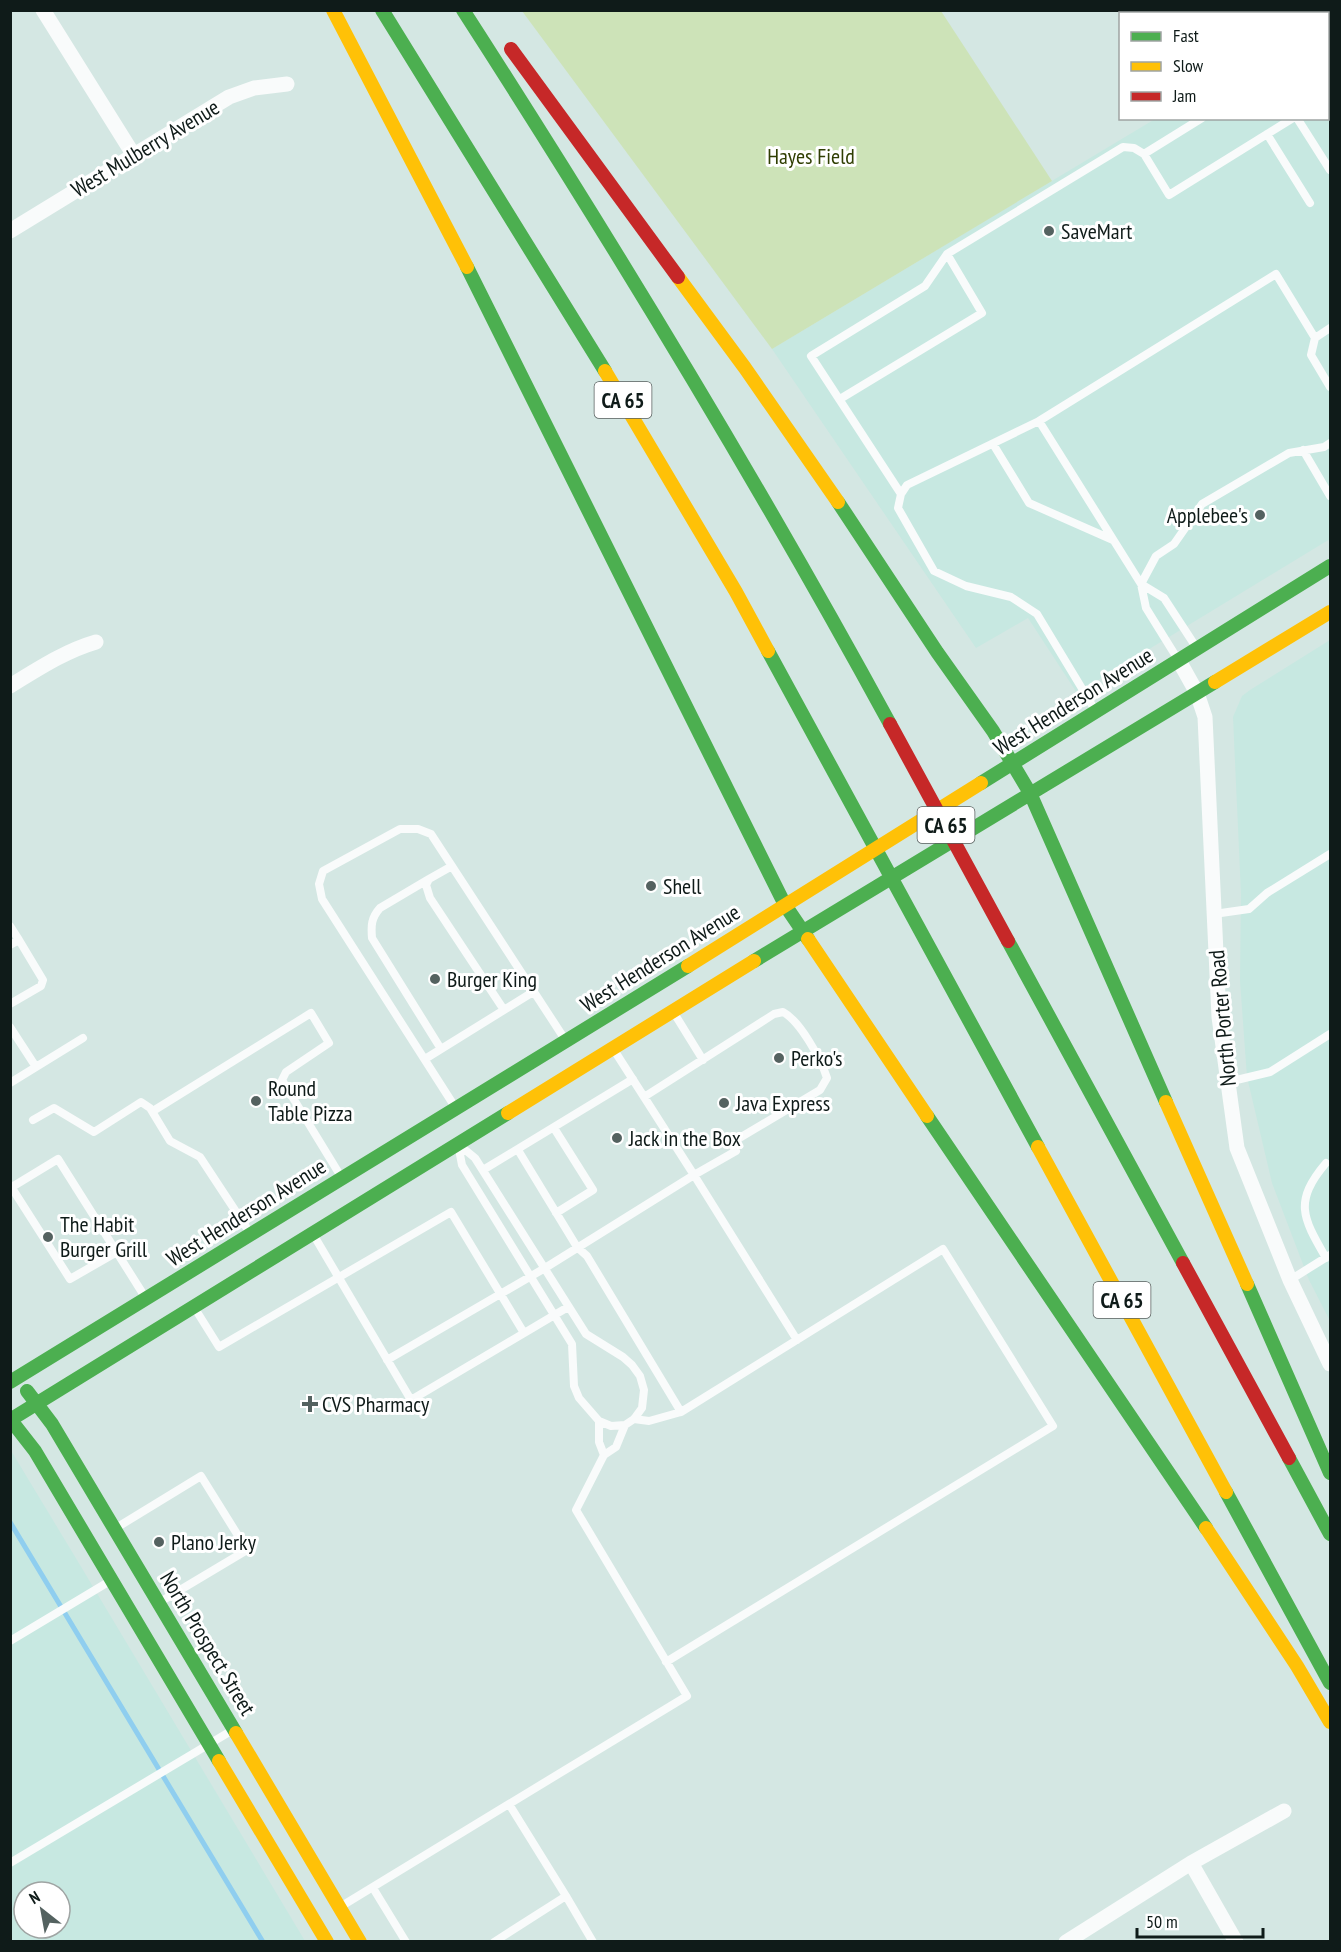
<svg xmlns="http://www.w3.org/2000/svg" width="1341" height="1952" viewBox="0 0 1341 1952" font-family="'PT Sans Narrow',sans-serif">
<rect width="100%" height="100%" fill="#d4e7e3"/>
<path fill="#c7e8e1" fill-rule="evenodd" d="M1330 12V539L1077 693 1028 618 976 648 772 349 1155 119 1328 118V14Z
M1330 640V1321L1309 1280 1272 1183 1247 1077 1240 981 1241 894 1233 717 1242 696 1250 690Z
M10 1449 74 1555 305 1941H11ZM24 1892H60V1928H24Z"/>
<path fill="#cde3b8" d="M522 11H941L1052 181 772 349Z"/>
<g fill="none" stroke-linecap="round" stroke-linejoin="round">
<path stroke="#8fceef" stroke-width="5" d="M10 1522 263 1942"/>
<path stroke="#f9fbfb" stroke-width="8" d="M1297 118 1330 170
M1267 134 1310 203
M1144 154 1169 195 1293 118
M1315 338 1330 328
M840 399 982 313 947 254
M1039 421 907 485 901 494 898 508 934 571 966 586 1011 597 1037 614 1095 710
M993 444 1029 503 1113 540
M1303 450 1330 496
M901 494 811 356 925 286 947 254 1123 147 1134 148 1144 154 1202 118
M1141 584 1156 556 1174 544 1202 504 1289 453 1324 447 1330 443
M1141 584 1164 598 1196 647
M1177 658 1146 608 1141 584 1039 421 1276 274 1315 338 1311 355 1330 387
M452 866 429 879 426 885 430 898 504 1010
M429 879 380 908C371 918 371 926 372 938L441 1049
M1214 914 1249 909 1267 893 1330 854
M10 926 19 940
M10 945 19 940 43 980 41 986 10 1004
M674 1013 703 1060
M10 1027 36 1067
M425 1059 533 992
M1228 1082 1270 1072 1330 1034
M10 1083 83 1038
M644 1097 774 1014 783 1012C800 1021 821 1059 827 1078L820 1090 731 1143 736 1151 694 1175 797 1340
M455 1107 322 899 319 884 323 871 400 829H418L431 834 564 1038
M153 1111 311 1013 329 1043 286 1072 282 1080 340 1175
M33 1120 54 1108 94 1132 141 1102 150 1108 170 1141 200 1157 250 1233
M554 1128 593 1190 556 1213
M458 1144 475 1158 586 1334 623 1357 632 1365 640 1376 644 1390 642 1408 634 1419 625 1425 611 1426 599 1421 579 1398 574 1386 572 1344 462 1165Z
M518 1150 577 1247 587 1256 681 1412
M1326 1163C1293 1202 1303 1218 1326 1258
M483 1170 633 1079
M10 1185 70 1279 117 1252
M12 1187 58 1159 145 1297
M313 1234 411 1400 568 1307
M1290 1280 1330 1255
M194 1307 219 1347 451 1212 524 1333
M387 1360 545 1268 694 1175 614 1050
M634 1419 649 1421 681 1412 943 1249 1053 1426 666 1662
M599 1421V1442L604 1455
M116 1528 201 1476 247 1550 160 1602
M10 1641 110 1581
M509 1804 687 1696 576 1510 604 1455 616 1447 625 1425
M10 1863 231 1731
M373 1888 406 1942
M566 1896 593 1942
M340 1907 509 1804 566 1896 494 1942"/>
<path stroke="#f9fbfb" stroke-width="15" d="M43 10 133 154
M10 231 229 97 254 88 287 84
M1178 659 1197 693 1205 717 1219 1017 1237 1148 1290 1280 1330 1364
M10 686C38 669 65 651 96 642
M1191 1863 1236 1942
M1066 1942 1191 1863 1284 1811"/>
<path stroke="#4caf50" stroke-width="14" d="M382 10 605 371
M463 10C613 243 757 480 890 724
M467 267 785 905 808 939
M838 502 937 652 993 731 1030 793 1166 1102
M768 651 1038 1147
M981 783 1330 566
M1008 941 1183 1263
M754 961 1215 682
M927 1116 1206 1528
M1247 1284 1330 1473
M10 1382 688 966
M27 1391 52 1424 236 1733
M10 1419 35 1451 219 1761
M10 1420 508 1113
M1289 1458 1330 1534
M1226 1492 1330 1683"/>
<path stroke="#ffc107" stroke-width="14" d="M333 10 467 267
M678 277 745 368 838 502
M605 371 736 592 768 651
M1215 682 1330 612
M808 939 927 1116
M688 966 981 783
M1166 1102 1247 1284
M508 1113 754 961
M1038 1147 1226 1492
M1206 1528 1297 1666 1330 1722
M236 1733 360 1942
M219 1761 327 1942"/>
<path stroke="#c62828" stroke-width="14" d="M511 49 678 277
M890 724 1008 941
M1183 1263 1289 1458"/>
</g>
<g fill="#546260" stroke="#fff" stroke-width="2">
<circle cx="1049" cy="231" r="6"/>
<circle cx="1260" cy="515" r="6"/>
<circle cx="651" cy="886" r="6"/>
<circle cx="435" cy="979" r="6"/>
<circle cx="779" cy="1058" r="6"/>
<circle cx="256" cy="1101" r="6"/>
<circle cx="724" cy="1103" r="6"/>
<circle cx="617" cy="1138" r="6"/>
<circle cx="48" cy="1237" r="6"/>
<path d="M307 1395h6v6h6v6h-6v6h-6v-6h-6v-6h6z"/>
<circle cx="159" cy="1542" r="6"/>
</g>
<g text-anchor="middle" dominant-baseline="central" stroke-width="6" stroke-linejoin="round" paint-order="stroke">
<g fill="#fff" stroke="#575f5e" stroke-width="1.5">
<rect x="594.5" y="382" width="57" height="36" rx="4.5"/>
<rect x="917.5" y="807" width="57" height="36" rx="4.5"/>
<rect x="1093.5" y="1282" width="57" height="36" rx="4.5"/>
</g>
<g font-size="21" font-weight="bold" fill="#0f1b19">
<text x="623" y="400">CA 65</text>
<text x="946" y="825">CA 65</text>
<text x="1122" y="1300">CA 65</text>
</g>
<g font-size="22" fill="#0f1b19" stroke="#fff">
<text transform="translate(145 148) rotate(-31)">West Mulberry Avenue</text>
<text transform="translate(1073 701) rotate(-32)">West Henderson Avenue</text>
<text transform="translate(660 958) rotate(-32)">West Henderson Avenue</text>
<text transform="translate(1222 1018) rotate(-95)">North Porter Road</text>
<text transform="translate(246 1212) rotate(-32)">West Henderson Avenue</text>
<text transform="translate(208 1643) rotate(59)">North Prospect Street</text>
</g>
<g font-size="22" fill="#303f03" stroke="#fff">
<text x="811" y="156">Hayes Field</text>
</g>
<g font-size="22" fill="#0f1b19" stroke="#fff" text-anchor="start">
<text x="1061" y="231">SaveMart</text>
<text x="1248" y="515" text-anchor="end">Applebee's</text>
<text x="663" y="886">Shell</text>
<text x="447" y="979">Burger King</text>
<text x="791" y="1058">Perko's</text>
<text x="268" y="1088">Round<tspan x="268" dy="25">Table Pizza</tspan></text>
<text x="736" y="1103">Java Express</text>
<text x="629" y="1138">Jack in the Box</text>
<text x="60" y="1224">The Habit<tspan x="60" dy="25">Burger Grill</tspan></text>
<text x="322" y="1404">CVS Pharmacy</text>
<text x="171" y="1542">Plano Jerky</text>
</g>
</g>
<rect width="1341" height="1952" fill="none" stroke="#0f1b19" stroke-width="24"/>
<rect x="1119" y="12" width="210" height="108" fill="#ffffff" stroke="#9fa4a3" stroke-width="1.5"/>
<rect x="1131" y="32" width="30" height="9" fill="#4caf50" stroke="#9fa4a3" stroke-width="1.5"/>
<text x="1173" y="42" font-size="18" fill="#0f1b19">Fast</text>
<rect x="1131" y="62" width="30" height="9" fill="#ffc107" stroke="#9fa4a3" stroke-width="1.5"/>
<text x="1173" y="72" font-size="18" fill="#0f1b19">Slow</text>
<rect x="1131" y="92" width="30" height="9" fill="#c62828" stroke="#9fa4a3" stroke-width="1.5"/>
<text x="1173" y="102" font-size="18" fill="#0f1b19">Jam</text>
<g transform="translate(42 1910) rotate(329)"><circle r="28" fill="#ffffff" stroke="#9fa4a3" stroke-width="1.5"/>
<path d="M0-4.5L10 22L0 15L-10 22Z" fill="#546260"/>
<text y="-9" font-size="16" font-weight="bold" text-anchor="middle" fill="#0f1b19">N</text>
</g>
<path d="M1137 1928v9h126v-9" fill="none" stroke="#0f1b19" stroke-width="3"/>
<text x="1146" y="1928" font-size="18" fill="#0f1b19" stroke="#ffffff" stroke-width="4.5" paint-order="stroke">50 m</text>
</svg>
